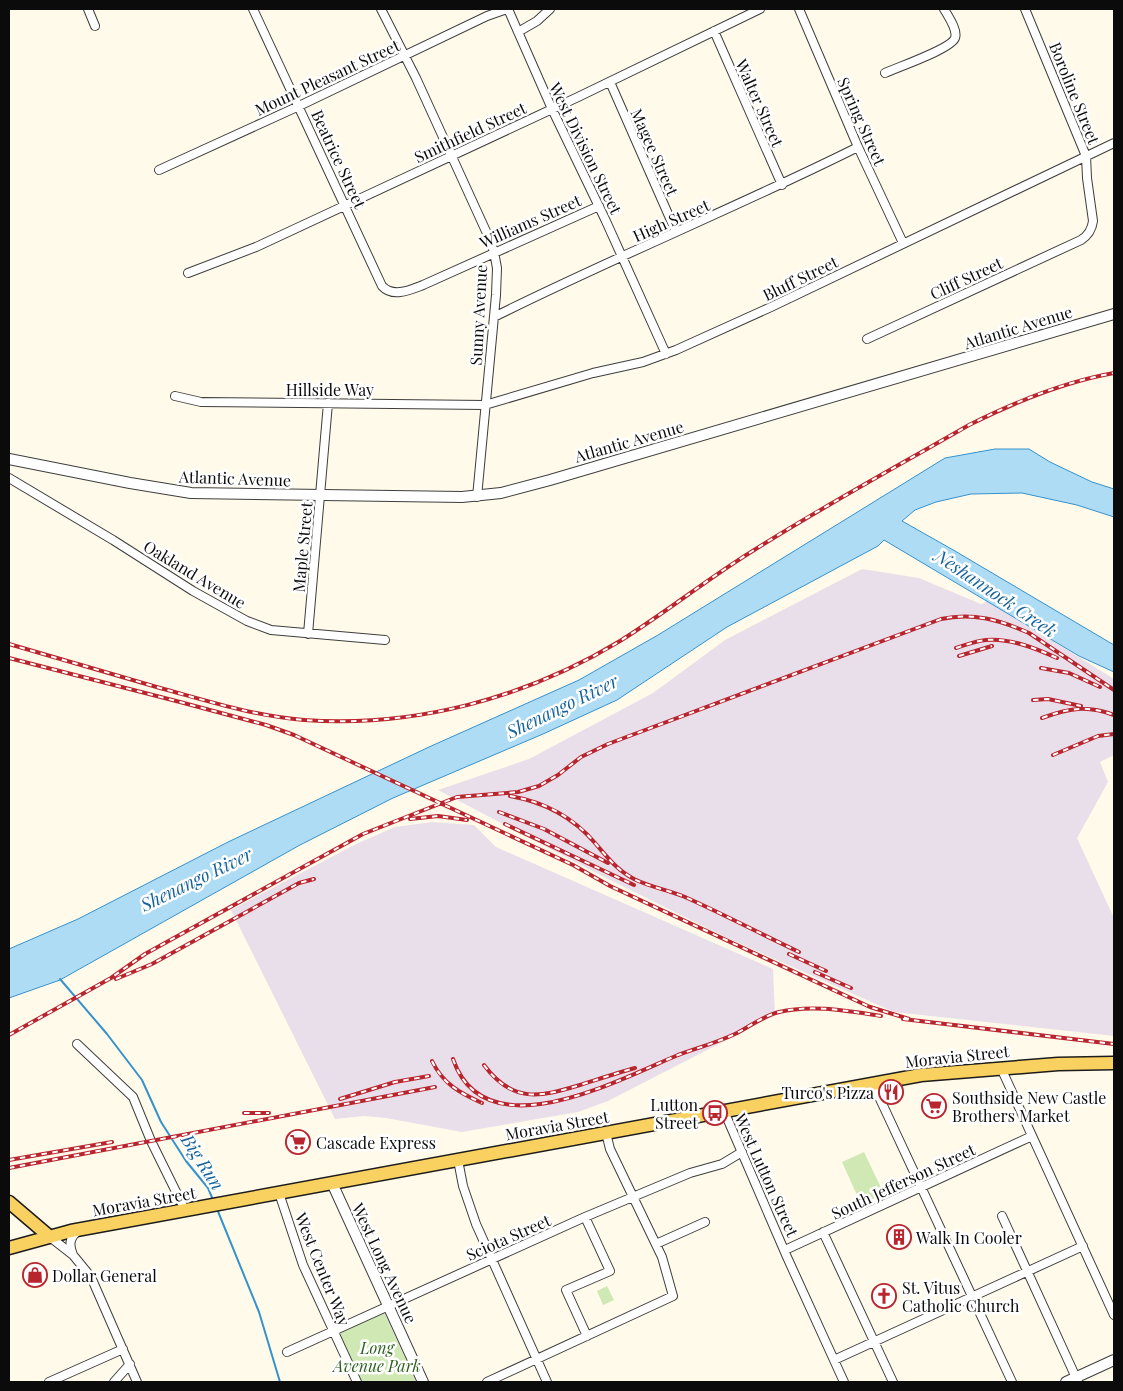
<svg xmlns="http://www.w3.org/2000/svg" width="1123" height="1391" viewBox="0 0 1123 1391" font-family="'Playfair Display',serif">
<rect width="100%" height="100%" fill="#fffae9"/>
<path fill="#e9dfea" d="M862 569 919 578 981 604 988 601 1114 679V755L1100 762 1108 782 1077 838 1114 918V1036L894 1012 725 937 600 875 438 790 529 759 653 693 725 640Z
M432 822 474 825 496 847 773 969 775 1015 608 1101 578 1112 462 1132 386 1118 364 1116 335 1119 231 910 356 844 395 827Z"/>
<path fill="#d0e8b4" d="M864 1152 884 1194 861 1204 842 1162Z
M607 1286 614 1300 603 1305 597 1291Z
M384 1312 416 1382H361L339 1332Z"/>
<path fill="#aedcf5" stroke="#3692cc" d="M995 449H1029L1050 462 1092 482 1114 489V517L1077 505 1022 493 971 494 936 502 915 510 902 521 955 551 1114 645V672L1079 656 884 540 878 546 727 627 617 700 543 734 393 798 300 845 60 980 9 998V949L78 919 228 842 429 747 579 680 658 635 945 458Z"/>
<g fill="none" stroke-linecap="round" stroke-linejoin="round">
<path stroke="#3692cc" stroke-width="2" d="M60 979 107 1034 142 1080 161 1122 186 1161 208 1188 213 1200
M217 1209 259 1312 280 1382"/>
<defs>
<path id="minor" d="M88 9 95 26
M253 9 382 286C393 298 410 290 423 285L599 206
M381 9 416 78 490 240 494 252 497 268 496 295 477 497
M508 9 552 109 605 219 666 354
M799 9 858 147 903 243
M714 31 782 185
M518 32 537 21 550 9
M885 73C898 67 951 49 955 38 958 30 948 16 944 9
M610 82 676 232
M159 170 299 106 487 16 507 9
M188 273 256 247 578 97 760 9
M494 317C614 257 738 207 858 147
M867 339 1081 240C1089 235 1092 229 1093 221L1087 178 1086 156 1025 9
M175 396 201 402 485 405 593 373 643 362 676 350 771 307 1114 143
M9 478 113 540 193 591 247 621 271 630 385 640
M308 634 328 403
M77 1044 133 1097 151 1141 185 1210
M1001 1068 1114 1315
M873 1084 1012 1382
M724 1111 787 1257 844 1382
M458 1160 463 1186 476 1224 547 1382
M279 1193 303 1265 357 1382
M1002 1216 1078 1382
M585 1217 610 1271 566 1290 587 1336
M823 1232 893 1382
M50 1237 73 1255 91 1277 137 1382
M656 1244 705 1222
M785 1250 1032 1136
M73 1255C69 1245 69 1238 78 1231
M287 1352 585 1217 690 1173 722 1164 742 1152
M834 1360 1083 1246
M49 1382 123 1349
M114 1382 130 1364
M487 1382 673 1296 662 1257 610 1149 606 1133"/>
<path id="tertiary" d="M9 459 130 483 191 493 462 497 501 493 550 480 1114 314
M332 1183 423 1382
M1066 1382 1114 1360"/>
<path id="primary" d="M9 1202 50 1237
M9 1248 71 1231 921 1075 1058 1064 1114 1063"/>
</defs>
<use href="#minor" stroke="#3e3e3e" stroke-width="10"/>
<use href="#tertiary" stroke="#3e3e3e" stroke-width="12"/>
<use href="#primary" stroke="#1c1c1c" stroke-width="15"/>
<use href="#minor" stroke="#fff" stroke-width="8"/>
<use href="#tertiary" stroke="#fff" stroke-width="10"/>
<use href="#primary" stroke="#f8d160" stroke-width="12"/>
<defs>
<path id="rail" d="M9 644C59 659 110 673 160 688 208 701 254 716 304 720 414 728 526 698 620 641 665 613 706 580 751 552 822 507 896 467 969 425 1015 402 1063 382 1114 373
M956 648C966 645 975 641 986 640 1010 638 1035 648 1057 658
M959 656 992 646
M9 658 180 702 266 725 294 735 573 865 610 886 870 1007 909 1019
M1041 668 1069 673 1100 687
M1033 700 1048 699 1081 706
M1042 718C1069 708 1087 705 1114 715
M1053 755 1098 736 1114 734
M510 796C544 802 572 816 595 843 607 857 617 870 634 879 650 887 668 890 685 897 723 914 761 934 799 952
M499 812 544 829 608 863
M410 819 438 816 467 820
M505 824 634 885
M789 954 826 971
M815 972 851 988
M116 979 152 964 299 883 314 879
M903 1019 1114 1044
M9 1035 111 978 145 954 363 834 457 797 518 792 539 786 558 775 581 757 608 744 941 619C973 612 1000 620 1029 633L1114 690
M453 1059C485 1153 620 1079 678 1055 697 1048 716 1043 735 1034 749 1027 763 1016 779 1012 812 1004 848 1011 881 1016
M432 1061C443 1084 460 1093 482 1103
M484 1065C513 1104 540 1097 580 1085 599 1079 617 1073 635 1068
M340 1099 395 1082 429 1076
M244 1113H269
M9 1160 112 1142
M9 1168 435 1087"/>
</defs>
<use href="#rail" stroke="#b9252e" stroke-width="4"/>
<use href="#rail" stroke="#fff" stroke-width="2" stroke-dasharray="5.5" stroke-linecap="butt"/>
</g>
<defs>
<symbol id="restaurant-ring" viewBox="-11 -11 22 22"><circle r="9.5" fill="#fff" stroke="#b9252e" stroke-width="1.5"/><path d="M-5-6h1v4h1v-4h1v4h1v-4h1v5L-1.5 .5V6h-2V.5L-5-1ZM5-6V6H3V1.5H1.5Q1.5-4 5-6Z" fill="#b9252e"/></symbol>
<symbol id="supermarket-ring" viewBox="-11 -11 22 22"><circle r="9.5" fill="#fff" stroke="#b9252e" stroke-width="1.5"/><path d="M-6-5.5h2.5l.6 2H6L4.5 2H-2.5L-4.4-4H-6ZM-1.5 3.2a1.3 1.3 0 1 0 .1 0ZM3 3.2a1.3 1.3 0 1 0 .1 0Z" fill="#b9252e"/></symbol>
<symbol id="bus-ring" viewBox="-11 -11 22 22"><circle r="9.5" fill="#fff" stroke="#b9252e" stroke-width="1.5"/><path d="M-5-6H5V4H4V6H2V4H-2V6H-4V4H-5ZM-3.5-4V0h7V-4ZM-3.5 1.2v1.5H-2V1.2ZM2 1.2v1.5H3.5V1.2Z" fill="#b9252e"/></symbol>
<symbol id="building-ring" viewBox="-11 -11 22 22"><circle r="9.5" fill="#fff" stroke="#b9252e" stroke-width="1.5"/><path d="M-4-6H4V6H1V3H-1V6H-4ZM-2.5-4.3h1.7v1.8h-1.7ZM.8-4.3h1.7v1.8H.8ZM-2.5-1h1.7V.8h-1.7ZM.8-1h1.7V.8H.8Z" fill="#b9252e"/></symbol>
<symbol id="shop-ring" viewBox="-11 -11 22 22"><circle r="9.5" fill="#fff" stroke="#b9252e" stroke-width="1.5"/><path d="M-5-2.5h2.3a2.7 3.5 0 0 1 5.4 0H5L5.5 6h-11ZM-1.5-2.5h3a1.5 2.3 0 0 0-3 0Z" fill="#b9252e"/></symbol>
<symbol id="church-ring" viewBox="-11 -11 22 22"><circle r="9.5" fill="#fff" stroke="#b9252e" stroke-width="1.5"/><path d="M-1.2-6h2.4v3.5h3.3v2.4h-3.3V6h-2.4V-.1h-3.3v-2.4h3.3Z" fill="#b9252e"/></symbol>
</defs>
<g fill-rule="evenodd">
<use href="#restaurant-ring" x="877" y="1078" width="28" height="28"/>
<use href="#supermarket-ring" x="920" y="1092" width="28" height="28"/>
<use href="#bus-ring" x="701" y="1099" width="28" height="28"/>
<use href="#supermarket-ring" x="284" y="1128" width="28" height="28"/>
<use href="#building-ring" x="885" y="1223" width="28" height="28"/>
<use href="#shop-ring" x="21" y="1261" width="28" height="28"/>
<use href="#church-ring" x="870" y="1282" width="28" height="28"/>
</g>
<g text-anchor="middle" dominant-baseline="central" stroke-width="5" stroke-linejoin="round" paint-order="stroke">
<g font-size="16" fill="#0b0b0b" stroke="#fff">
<text transform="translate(327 77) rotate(-25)">Mount Pleasant Street</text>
<text transform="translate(1075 93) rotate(68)">Boroline Street</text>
<text transform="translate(760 103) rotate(66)">Walter Street</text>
<text transform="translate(862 121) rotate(66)">Spring Street</text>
<text transform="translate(470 132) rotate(-25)">Smithfield Street</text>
<text transform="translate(586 148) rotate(64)">West Division Street</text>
<text transform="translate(655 152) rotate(66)">Magee Street</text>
<text transform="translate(339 159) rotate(65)">Beatrice Street</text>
<text transform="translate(671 220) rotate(-24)">High Street</text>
<text transform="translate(530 221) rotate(-24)">Williams Street</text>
<text transform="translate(800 278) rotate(-26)">Bluff Street</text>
<text transform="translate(966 278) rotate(-25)">Cliff Street</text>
<text transform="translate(478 315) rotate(-87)">Sunny Avenue</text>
<text transform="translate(1018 327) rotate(-17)">Atlantic Avenue</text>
<text x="330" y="389">Hillside Way</text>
<text transform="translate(629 441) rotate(-16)">Atlantic Avenue</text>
<text transform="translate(235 478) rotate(2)">Atlantic Avenue</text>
<text transform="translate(302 547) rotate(-85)">Maple Street</text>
<text transform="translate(195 574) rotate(31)">Oakland Avenue</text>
<text transform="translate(957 1056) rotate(-6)">Moravia Street</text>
<text transform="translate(557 1125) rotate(-10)">Moravia Street</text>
<text transform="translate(767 1175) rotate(66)">West Lutton Street</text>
<text transform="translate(903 1181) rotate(-25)">South Jefferson Street</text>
<text transform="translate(144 1201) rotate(-10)">Moravia Street</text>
<text transform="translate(508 1237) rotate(-24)">Sciota Street</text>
<text transform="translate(385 1263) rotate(65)">West Long Avenue</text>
<text transform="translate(323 1269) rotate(68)">West Center Way</text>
</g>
<g font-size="16" fill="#0b0b0b" stroke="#fff" text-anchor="start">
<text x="874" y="1092" text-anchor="end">Turco's Pizza</text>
<text x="952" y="1097">Southside New Castle<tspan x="952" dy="18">Brothers Market</tspan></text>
<text x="698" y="1104" text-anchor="end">Lutton<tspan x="698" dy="18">Street</tspan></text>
<text x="316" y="1142">Cascade Express</text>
<text x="916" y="1237">Walk In Cooler</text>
<text x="52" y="1275">Dollar General</text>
<text x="902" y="1287">St. Vitus<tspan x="902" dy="18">Catholic Church</tspan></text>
</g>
<g font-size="16" font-style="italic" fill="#2c611d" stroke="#fff">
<text x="377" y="1347">Long<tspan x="377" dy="18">Avenue Park</tspan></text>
</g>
<g font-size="18" font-style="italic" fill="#16639b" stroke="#fff">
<text transform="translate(996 593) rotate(34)">Neshannock Creek</text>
<text transform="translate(562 706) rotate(-26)">Shenango River</text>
<text transform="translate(196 879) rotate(-26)">Shenango River</text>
<text transform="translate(203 1162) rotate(57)">Big Run</text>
</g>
</g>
<rect width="1123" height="1391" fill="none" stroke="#0b0b0b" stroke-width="20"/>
</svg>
